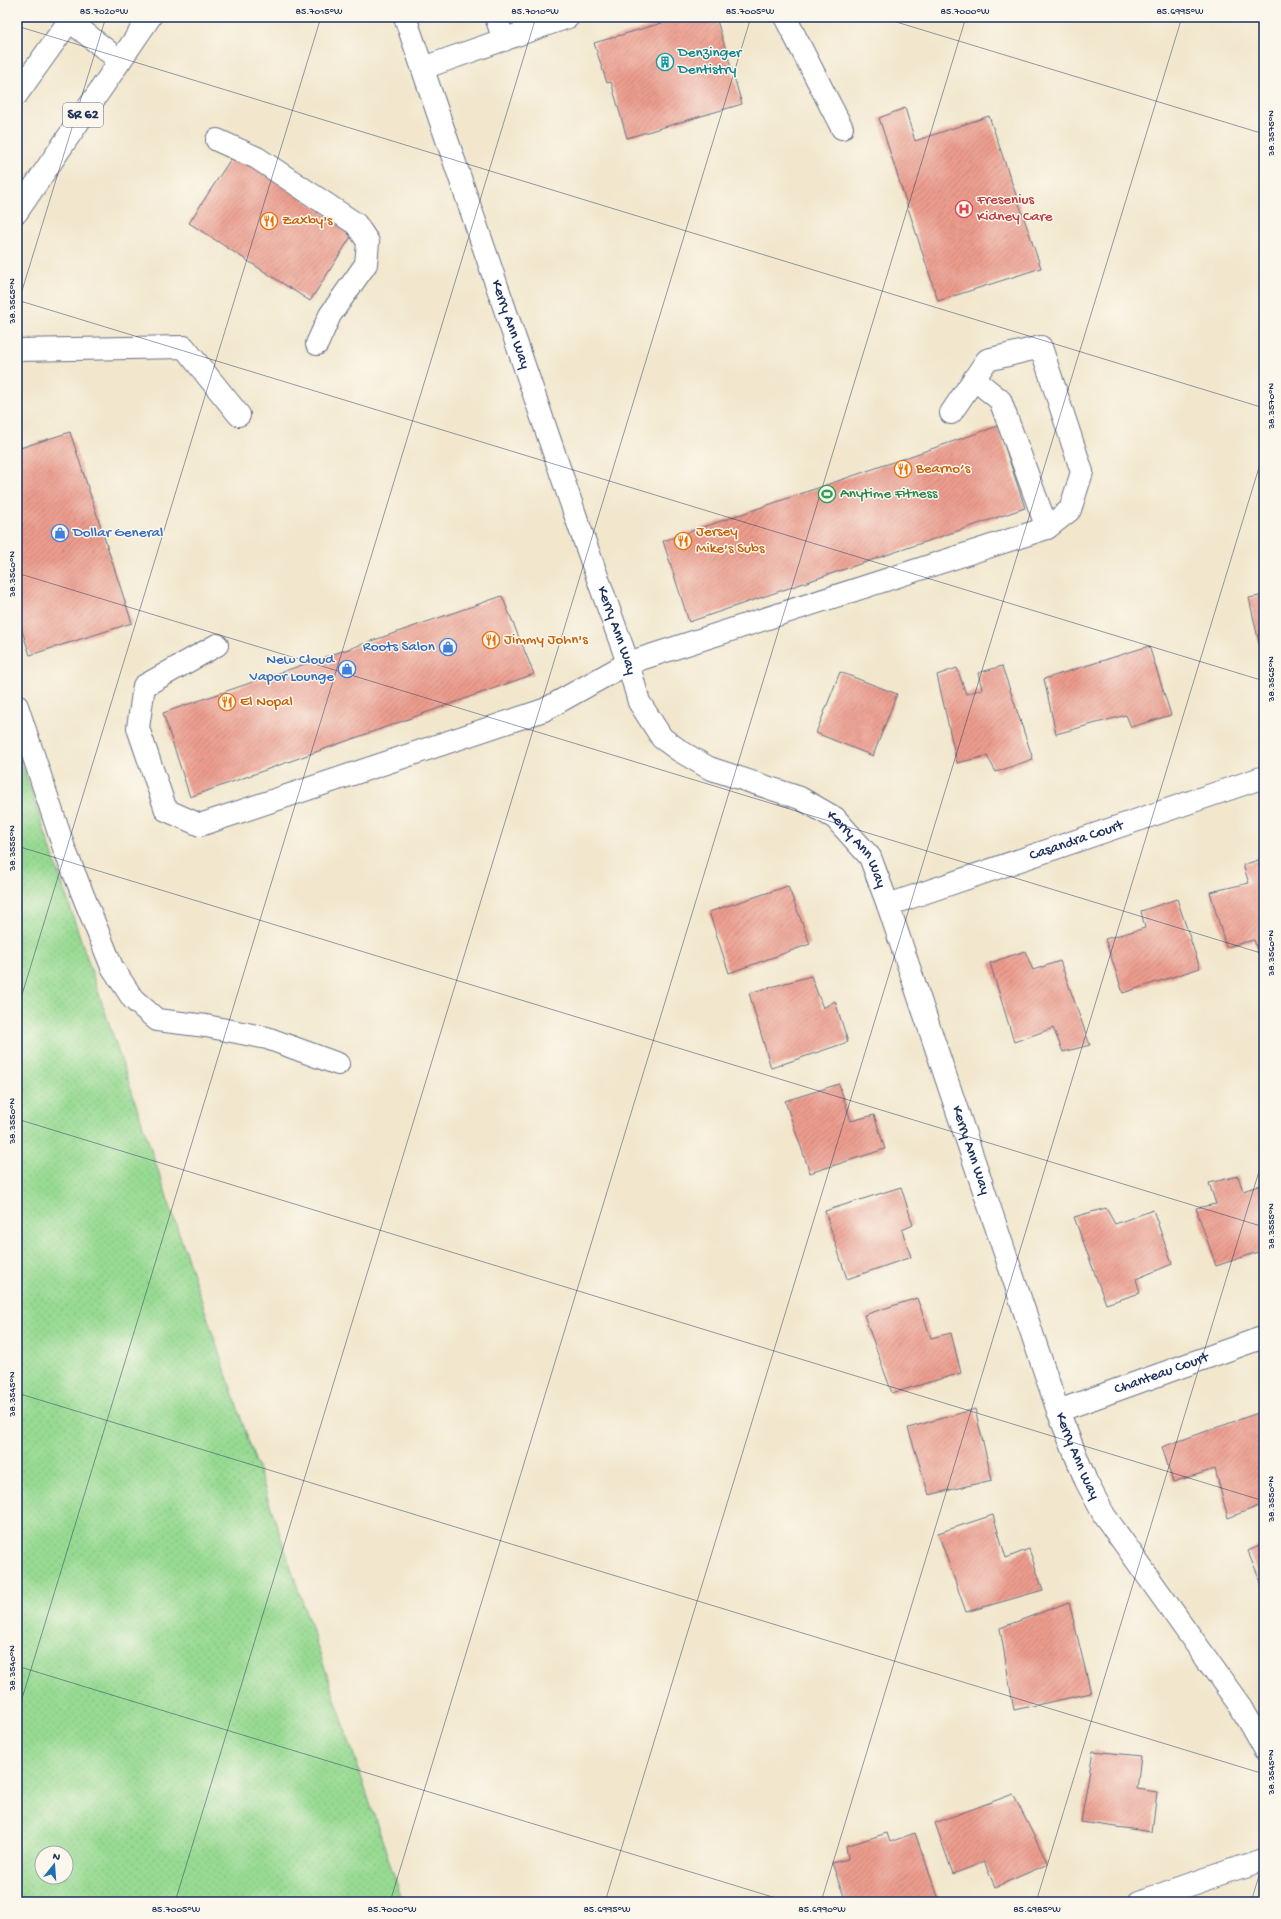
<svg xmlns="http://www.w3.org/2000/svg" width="1281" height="1919" viewBox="0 0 1281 1919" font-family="'Gochi Hand',sans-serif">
<defs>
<pattern id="grass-dots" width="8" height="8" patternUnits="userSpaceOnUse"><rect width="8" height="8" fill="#97da92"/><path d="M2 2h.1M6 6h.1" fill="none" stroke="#82bb80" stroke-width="1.8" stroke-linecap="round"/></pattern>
<pattern id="building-hatch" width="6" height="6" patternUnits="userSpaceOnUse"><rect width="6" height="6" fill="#ec9c8d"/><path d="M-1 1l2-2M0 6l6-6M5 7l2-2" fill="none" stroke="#be8076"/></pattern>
</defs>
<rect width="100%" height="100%" fill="#fbf7ec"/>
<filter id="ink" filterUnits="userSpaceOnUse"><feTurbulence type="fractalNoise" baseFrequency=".025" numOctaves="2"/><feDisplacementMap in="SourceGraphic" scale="8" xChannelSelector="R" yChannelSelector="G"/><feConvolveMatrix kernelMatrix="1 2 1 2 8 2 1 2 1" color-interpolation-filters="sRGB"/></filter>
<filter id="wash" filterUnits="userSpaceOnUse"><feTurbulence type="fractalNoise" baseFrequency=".012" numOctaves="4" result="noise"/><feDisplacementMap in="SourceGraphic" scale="16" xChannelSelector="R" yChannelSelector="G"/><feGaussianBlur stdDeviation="0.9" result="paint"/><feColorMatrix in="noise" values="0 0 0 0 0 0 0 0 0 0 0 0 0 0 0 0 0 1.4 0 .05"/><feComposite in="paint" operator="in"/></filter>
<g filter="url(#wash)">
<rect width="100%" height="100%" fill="#f2e7cd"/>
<path fill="url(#grass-dots)" stroke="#598478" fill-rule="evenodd" d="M17 749 403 1902H17ZM42 1853H66V1877H42Z"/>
<g id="blocks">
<path fill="url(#building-hatch)" d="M682 17H716L742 104 627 138 611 82 607 83 594 43Z
M905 108 915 141 989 116 1041 268 938 301 879 118Z
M234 154 354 232 310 301 189 223Z
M998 426 1025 508 689 622 663 541Z
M70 432 132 623 30 655 17 616V449Z
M1264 595V661H1263L1249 598Z
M502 596 534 674 190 797 163 713Z
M1149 646 1171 715 1131 727 1126 715 1056 734 1044 679Z
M1002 666 1033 759 996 772 987 756 957 763 937 675 957 668 966 694 982 689 978 673Z
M840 672 897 694 873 756 816 733Z
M1264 858V951L1258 953 1254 940 1226 947 1210 892 1249 883 1243 865Z
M788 886 810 944 729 973 709 912Z
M1177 899 1200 968 1123 993 1105 939 1145 928 1141 911Z
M1025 951 1033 970 1060 961 1090 1045 1063 1052 1053 1028 1014 1042 990 963Z
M811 976 823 1008 835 1001 848 1042 771 1068 749 993Z
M839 1084 851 1121 874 1115 885 1149 810 1173 785 1101Z
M1238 1176 1243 1191 1264 1184V1250L1216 1266 1196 1208 1216 1204 1209 1183Z
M901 1187 913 1225 902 1230 911 1257 847 1279 825 1211Z
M1106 1208 1115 1224 1153 1210 1172 1264 1136 1279 1140 1293 1106 1304 1074 1217Z
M917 1298 931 1338 951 1333 961 1373 892 1393 864 1315Z
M975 1409 992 1480 929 1495 908 1428Z
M1258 1413 1264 1433V1504L1228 1518 1215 1469 1173 1482 1162 1447Z
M993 1515 1006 1558 1029 1549 1043 1590 966 1612 938 1533Z
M1264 1544V1590L1248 1551Z
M1069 1602 1091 1693 1014 1710 1000 1628Z
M1093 1751 1141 1756 1137 1789 1157 1792 1152 1832 1081 1822Z
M1013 1794 1048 1864 995 1887 984 1862 953 1874 935 1823Z
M887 1833 890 1842 915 1833 940 1902H846L832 1863 848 1859 846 1846Z"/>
</g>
</g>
<g filter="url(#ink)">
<use href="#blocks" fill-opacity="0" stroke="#666f85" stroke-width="1"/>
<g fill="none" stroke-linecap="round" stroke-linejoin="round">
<defs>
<g id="minor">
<path id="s1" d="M405 17 578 523 628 663 639 702 662 738 680 751 709 768 800 798 835 818 870 857 888 905 1058 1411 1086 1481 1104 1515 1238 1703 1264 1749"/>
<path d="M496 17 504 40"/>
<path d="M785 17 842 128"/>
<path d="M70 21 120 61"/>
<path d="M423 68 568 17"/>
<path d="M217 140 257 158 356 224 368 242 366 264 330 315 317 344"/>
<path d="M17 350 184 347 239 415"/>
<path d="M974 379 1000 400 1047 528"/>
<path d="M217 645 144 686 138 728 166 810 200 825 544 710 628 663 1047 528 1070 510 1082 472 1041 347 987 360 951 413"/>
<path d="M17 706 64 848 112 967 133 999 157 1020 206 1026 267 1038 338 1064"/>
<path id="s2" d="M888 905 1264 777"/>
<path id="s3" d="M1058 1411 1264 1337"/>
<path d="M1139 1902 1264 1859"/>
</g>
<path id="major" d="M17 94 72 17
M17 212 150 17"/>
</defs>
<use href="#minor" stroke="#666f85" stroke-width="24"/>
<use href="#major" stroke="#666f85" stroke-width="24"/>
<use href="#minor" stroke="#fff" stroke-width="22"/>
<use href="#major" stroke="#fff" stroke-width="22"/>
</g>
</g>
<path fill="none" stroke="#1b2f5e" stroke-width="1" stroke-opacity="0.45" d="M880 17 1264 134M17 26 1264 408M17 300 1264 681M17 307 106 17M17 573 1264 954M17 846 1264 1227M17 1011 321 17M17 1119 1264 1501M17 1393 1264 1774M17 1666 789 1902M17 1715 536 17M175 1902 751 17M390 1902 966 17M605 1902 1182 17M821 1902 1264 451M1036 1902 1264 1155M1251 1902 1264 1859"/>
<defs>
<symbol id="building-ring" viewBox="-11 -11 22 22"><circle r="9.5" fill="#fbf7ec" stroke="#0f9aa8" stroke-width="1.5"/><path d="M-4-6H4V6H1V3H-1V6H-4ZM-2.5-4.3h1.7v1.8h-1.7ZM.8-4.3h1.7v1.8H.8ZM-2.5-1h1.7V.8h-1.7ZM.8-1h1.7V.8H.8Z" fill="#0f9aa8"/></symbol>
<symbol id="hospital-ring" viewBox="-11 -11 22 22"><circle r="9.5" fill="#fbf7ec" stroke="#e0444e" stroke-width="1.5"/><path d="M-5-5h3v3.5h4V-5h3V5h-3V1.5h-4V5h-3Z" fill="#e0444e"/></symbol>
<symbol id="restaurant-ring" viewBox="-11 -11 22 22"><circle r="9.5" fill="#fbf7ec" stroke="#e8710a" stroke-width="1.5"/><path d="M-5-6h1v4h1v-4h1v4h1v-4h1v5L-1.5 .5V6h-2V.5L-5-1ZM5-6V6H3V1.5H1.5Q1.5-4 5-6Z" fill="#e8710a"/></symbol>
<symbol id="stadium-ring" viewBox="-11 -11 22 22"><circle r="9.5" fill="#fbf7ec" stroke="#2e9e5b" stroke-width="1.5"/><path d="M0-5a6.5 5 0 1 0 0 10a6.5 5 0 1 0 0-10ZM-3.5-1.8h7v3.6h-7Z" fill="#2e9e5b"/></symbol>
<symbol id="shop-ring" viewBox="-11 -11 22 22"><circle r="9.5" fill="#fbf7ec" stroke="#3f7fe0" stroke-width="1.5"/><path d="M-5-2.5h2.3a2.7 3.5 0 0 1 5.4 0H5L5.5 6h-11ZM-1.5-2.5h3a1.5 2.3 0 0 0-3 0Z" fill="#3f7fe0"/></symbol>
</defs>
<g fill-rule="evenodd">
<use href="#building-ring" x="655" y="52" width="20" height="20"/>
<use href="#hospital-ring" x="954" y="199" width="20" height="20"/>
<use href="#restaurant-ring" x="259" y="211" width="20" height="20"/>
<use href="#restaurant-ring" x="893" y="459" width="20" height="20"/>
<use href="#stadium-ring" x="817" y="484" width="20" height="20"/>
<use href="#shop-ring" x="50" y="523" width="20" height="20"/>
<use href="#restaurant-ring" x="673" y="531" width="20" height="20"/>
<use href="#restaurant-ring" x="481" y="630" width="20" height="20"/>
<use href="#shop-ring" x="438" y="637" width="20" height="20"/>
<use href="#shop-ring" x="337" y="659" width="20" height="20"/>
<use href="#restaurant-ring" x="217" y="692" width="20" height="20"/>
</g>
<g text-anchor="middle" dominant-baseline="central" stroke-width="3" stroke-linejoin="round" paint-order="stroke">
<rect fill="#fbf7ec" stroke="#5e6b89" stroke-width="1" x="63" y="103" width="40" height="24" rx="3"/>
<g font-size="14" font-weight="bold" fill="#1b2f5e">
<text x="83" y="115">SR 62</text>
</g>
<g font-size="15" fill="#0d838f" stroke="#fbf7ec" text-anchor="start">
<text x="678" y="53">Denzinger<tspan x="678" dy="17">Dentistry</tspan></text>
</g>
<g font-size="15" fill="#be3a42" stroke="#fbf7ec" text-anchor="start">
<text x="977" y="200">Fresenius<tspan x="977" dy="17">Kidney Care</tspan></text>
</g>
<g font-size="15" fill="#c56008" stroke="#fbf7ec" text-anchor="start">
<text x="282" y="221">Zaxby's</text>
<text x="916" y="469">Bearno’s</text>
<text x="696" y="532">Jersey<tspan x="696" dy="17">Mike's Subs</tspan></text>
<text x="504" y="640">Jimmy John's</text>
<text x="240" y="702">El Nopal</text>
</g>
<g font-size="15" fill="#1b2f5e" stroke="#fbf7ec">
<text stroke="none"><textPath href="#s1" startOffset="325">Kerry Ann Way</textPath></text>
<text stroke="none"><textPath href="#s1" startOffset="649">Kerry Ann Way</textPath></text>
<text stroke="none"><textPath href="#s2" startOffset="199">Casandra Court</textPath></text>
<text stroke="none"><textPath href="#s1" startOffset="997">Kerry Ann Way</textPath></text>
<text stroke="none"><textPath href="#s1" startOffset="1321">Kerry Ann Way</textPath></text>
<text stroke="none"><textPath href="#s3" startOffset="110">Chanteau Court</textPath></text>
<text stroke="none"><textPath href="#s1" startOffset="1645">Kerry Ann Way</textPath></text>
</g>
<g font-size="15" fill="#27864d" stroke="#fbf7ec" text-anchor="start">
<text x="840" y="494">Anytime Fitness</text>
</g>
<g font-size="15" fill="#366cbe" stroke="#fbf7ec" text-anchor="end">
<text x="73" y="533" text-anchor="start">Dollar General</text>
<text x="435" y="647">Roots Salon</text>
<text x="334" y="660">New Cloud<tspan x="334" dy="17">Vapor Lounge</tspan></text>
</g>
</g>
<rect width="1281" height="1919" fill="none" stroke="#fbf7ec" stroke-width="44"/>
<g transform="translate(54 1865) rotate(17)"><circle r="19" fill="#fbf7ec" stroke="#a1a7b3"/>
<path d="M0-3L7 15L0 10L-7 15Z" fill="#1f6fb2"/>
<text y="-6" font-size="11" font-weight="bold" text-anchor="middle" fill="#1b2f5e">N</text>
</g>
<rect x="22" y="22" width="1237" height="1875" fill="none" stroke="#1b2f5e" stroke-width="1.5"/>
<g font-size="10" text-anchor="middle" fill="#1b2f5e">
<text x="104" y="14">85.7020°W</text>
<text x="319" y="14">85.7015°W</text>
<text x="535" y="14">85.7010°W</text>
<text x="750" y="14">85.7005°W</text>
<text x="965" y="14">85.7000°W</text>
<text x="1180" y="14">85.6995°W</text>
<text transform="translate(1270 133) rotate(-90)" y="4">38.3575°N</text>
<text transform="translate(11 301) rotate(-90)" y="4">38.3565°N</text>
<text transform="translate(1270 406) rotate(-90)" y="4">38.3570°N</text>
<text transform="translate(11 574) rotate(-90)" y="4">38.3560°N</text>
<text transform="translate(1270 679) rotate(-90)" y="4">38.3565°N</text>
<text transform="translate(11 848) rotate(-90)" y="4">38.3555°N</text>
<text transform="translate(1270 953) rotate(-90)" y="4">38.3560°N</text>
<text transform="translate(11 1121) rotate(-90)" y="4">38.3550°N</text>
<text transform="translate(1270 1226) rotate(-90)" y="4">38.3555°N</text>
<text transform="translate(11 1394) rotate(-90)" y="4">38.3545°N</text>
<text transform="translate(1270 1499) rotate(-90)" y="4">38.3550°N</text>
<text transform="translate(11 1668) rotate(-90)" y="4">38.3540°N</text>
<text transform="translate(1270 1772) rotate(-90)" y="4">38.3545°N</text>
<text x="176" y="1912">85.7005°W</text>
<text x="392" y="1912">85.7000°W</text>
<text x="607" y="1912">85.6995°W</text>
<text x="822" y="1912">85.6990°W</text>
<text x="1037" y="1912">85.6985°W</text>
</g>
</svg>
